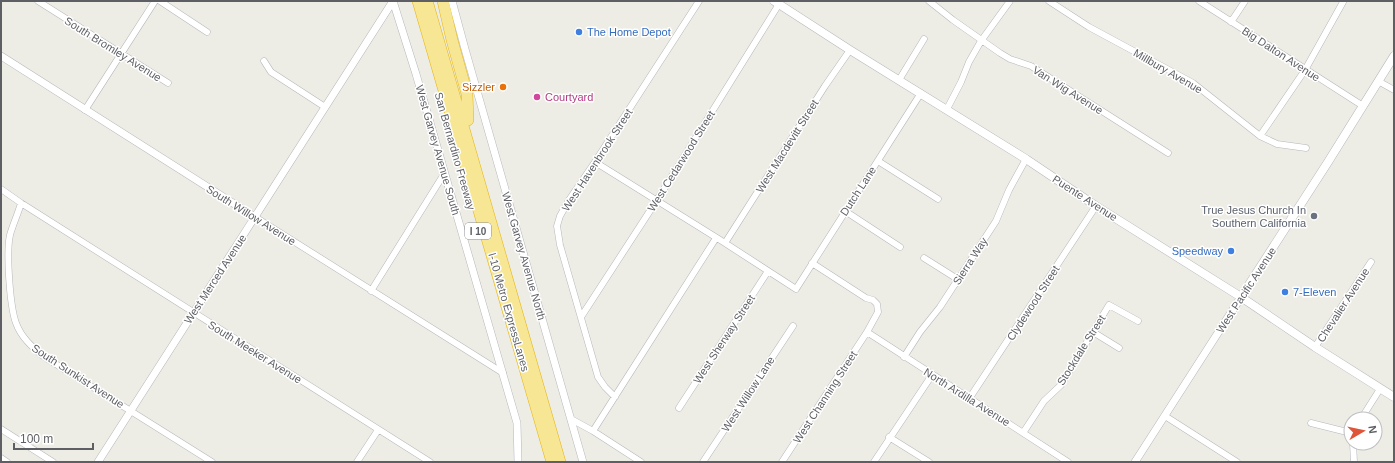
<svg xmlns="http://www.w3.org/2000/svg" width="1395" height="463" viewBox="0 0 1395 463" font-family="Arial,sans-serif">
<rect width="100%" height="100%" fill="#eeede5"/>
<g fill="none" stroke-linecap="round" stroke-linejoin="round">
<defs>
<path id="minor" d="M38 1 168 83
M160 1 207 32
M929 1 953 20 1000 53 1010 59 1031 66 1168 153
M1049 1 1089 27 1193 83 1260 136 1277 144 1306 148
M1199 1 1363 106
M1231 22 1245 1
M264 61 271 72 325 107
M899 80 924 39
M1378 81 1394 90
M947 109 961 82 969 62 981 41 1010 1
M85 110 155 1
M1260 136 1305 70 1343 2
M878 161 938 199
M595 162 725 243 796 289 921 93
M1 189 21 203 430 462
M21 203C18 214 13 224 10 235 6 253 10 307 16 323 21 337 32 347 43 356L212 462
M845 211 900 247
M255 217 503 373
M725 243 825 86 850 50
M924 258 959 280
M371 291 444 174
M581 317 657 200 779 4
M867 332 1068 462
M1093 332 1119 348
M1315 347 1371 262
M904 357 920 332 940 307 996 221 1009 190 1026 159
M615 397 605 387 598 377 560 245 557 226 560 216 569 200 595 162 699 1
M969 399 1096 206
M679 408 768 271
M1165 416 1237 462
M571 419 593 431 641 462
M1361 419 1380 389
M1311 423 1351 433
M1 429 53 462
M593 431 716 238
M1023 433 1044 401 1061 385 1109 305 1138 321
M889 437 929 462
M1353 443 1354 462
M1 458 7 462
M357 462 378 430
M703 462 793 326
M782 462 867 332 878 312 877 304 873 300 866 298 812 263
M874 462 932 375"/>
<path id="tertiary" d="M393 1 416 74 517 423 518 462
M452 1 465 49 583 462
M1 56 255 217
M98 462 393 1
M1135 462 1241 297"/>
<path id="secondary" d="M774 1 850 50 1026 159 1096 206 1241 297 1315 347 1394 397
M1241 297 1328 162 1394 56"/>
<path id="motorway" d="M418 1 552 462
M427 1 560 462
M443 1 452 40 467 94 468 120"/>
</defs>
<use href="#minor" stroke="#b5b7bb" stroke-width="7"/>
<use href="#tertiary" stroke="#b5b7bb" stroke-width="8"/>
<use href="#secondary" stroke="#b6b8be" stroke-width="9"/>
<use href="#motorway" stroke="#e6b40e" stroke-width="12"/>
<use href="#minor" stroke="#fff" stroke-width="6"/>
<use href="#tertiary" stroke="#fff" stroke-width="7"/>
<use href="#secondary" stroke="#fff" stroke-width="8"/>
<use href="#motorway" stroke="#f7e693" stroke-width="11"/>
</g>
<g fill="#3f7fe0" stroke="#fff" stroke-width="1.5">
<circle cx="579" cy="32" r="4"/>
<circle cx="1231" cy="251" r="4"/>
<circle cx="1285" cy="292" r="4"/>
</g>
<circle fill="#e8710a" stroke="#fff" stroke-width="1.5" cx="503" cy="87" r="4"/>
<circle fill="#d1479c" stroke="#fff" stroke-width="1.5" cx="537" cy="97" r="4"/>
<circle fill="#6b7280" stroke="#fff" stroke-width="1.5" cx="1314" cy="216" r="4"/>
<g text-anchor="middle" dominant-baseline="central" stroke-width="3" stroke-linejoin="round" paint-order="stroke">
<rect fill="#fff" stroke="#8e8f92" stroke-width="1" x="465" y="223" width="26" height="16" rx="3"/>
<g font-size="10" font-weight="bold" fill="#5d5f64">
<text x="478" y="231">I 10</text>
</g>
<g font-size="11" fill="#366cbe" stroke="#fff" text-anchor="start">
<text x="587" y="32">The Home Depot</text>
<text x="1223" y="251" text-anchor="end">Speedway</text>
<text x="1293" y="292">7-Eleven</text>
</g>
<g font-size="11" fill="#5d5f64" stroke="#fff">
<text transform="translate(113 49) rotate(32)">South Bromley Avenue</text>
<text transform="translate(1281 54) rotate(33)">Big Dalton Avenue</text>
<text transform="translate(1168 71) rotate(30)">Millbury Avenue</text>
<text transform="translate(1068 90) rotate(32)">Van Wig Avenue</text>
<text transform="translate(787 146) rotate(-58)">West Macdevitt Street</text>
<text transform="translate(438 150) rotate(74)">West Garvey Avenue South</text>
<text transform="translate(455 151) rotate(74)">San Bernardino Freeway</text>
<text transform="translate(597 160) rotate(-57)">West Havenbrook Street</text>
<text transform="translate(681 161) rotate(-58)">West Cedarwood Street</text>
<text transform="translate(858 191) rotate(-57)">Dutch Lane</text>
<text transform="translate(1085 198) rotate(33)">Puente Avenue</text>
<text transform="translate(251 215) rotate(32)">South Willow Avenue</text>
<text transform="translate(524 256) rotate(74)">West Garvey Avenue North</text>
<text transform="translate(970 261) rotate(-57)">Sierra Way</text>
<text transform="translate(215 279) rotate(-57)">West Merced Avenue</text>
<text transform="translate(1246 290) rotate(-57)">West Pacific Avenue</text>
<text transform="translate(1033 303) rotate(-57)">Clydewood Street</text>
<text transform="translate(1343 305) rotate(-57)">Chevalier Avenue</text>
<text transform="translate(509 312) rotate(74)">I-10 Metro ExpressLanes</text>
<text transform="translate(724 339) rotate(-57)">West Sherway Street</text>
<text transform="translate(1081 350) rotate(-58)">Stockdale Street</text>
<text transform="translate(255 352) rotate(32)">South Meeker Avenue</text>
<text transform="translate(78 376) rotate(33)">South Sunkist Avenue</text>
<text transform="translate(748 394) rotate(-57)">West Willow Lane</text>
<text transform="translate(825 397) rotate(-57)">West Channing Street</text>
<text transform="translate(967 397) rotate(32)">North Ardilla Avenue</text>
</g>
<g font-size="11" fill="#c56008" stroke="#fff" text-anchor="end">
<text x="495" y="87">Sizzler</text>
</g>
<g font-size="11" fill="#b23c85" stroke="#fff" text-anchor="start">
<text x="545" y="97">Courtyard</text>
</g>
<g font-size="11" fill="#5b616d" stroke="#fff" text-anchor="end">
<text x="1306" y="210">True Jesus Church In<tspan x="1306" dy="13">Southern California</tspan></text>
</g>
</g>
<rect width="1395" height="463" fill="none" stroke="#5d5f64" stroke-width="4"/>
<g transform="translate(1363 431) rotate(81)"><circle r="19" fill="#ffffff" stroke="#bebfc1"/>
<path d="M0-3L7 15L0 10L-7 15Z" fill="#df553a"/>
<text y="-6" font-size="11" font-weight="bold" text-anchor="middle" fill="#5d5f64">N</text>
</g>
<path d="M14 443v6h79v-6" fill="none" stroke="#5d5f64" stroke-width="2"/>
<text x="20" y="443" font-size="12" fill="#5d5f64" stroke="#ffffff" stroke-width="3" paint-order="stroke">100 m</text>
</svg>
